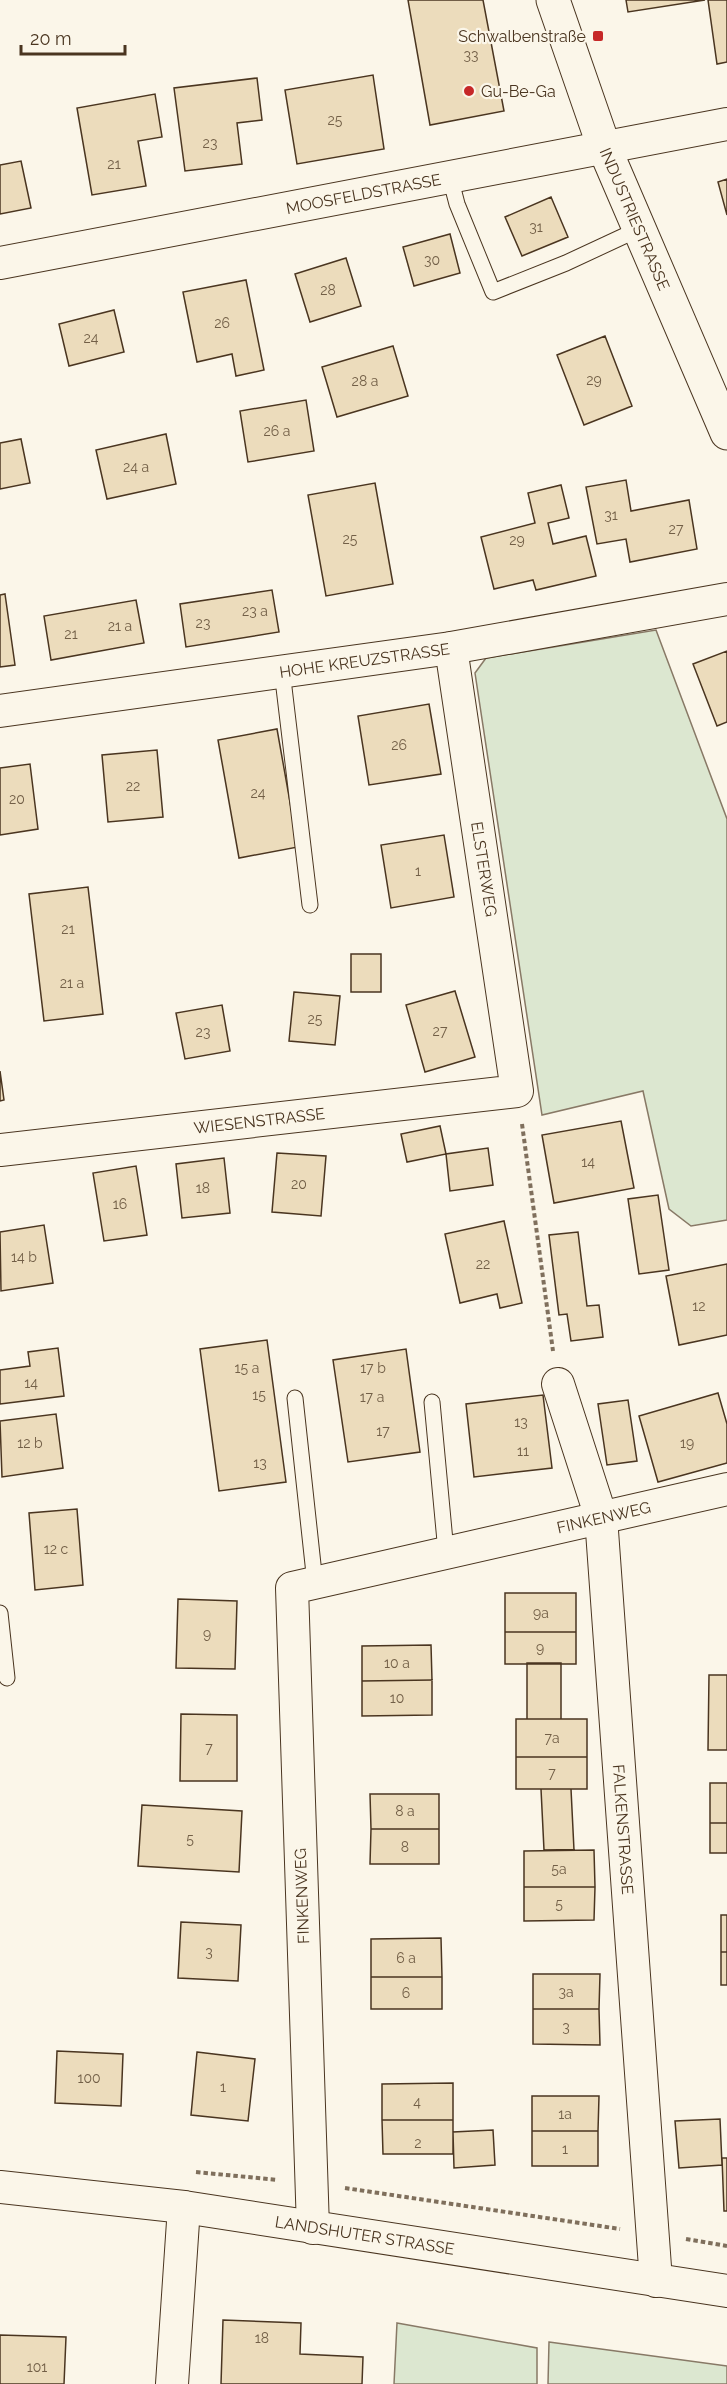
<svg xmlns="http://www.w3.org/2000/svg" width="727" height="2384" viewBox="0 0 727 2384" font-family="Raleway,sans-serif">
<rect width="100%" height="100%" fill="#fbf6e9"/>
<path fill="#dce7d0" stroke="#887966" stroke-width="1.5" d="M656 630 727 819V1220L691 1226 669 1209 643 1091 542 1115 475 673 486 658Z
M397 2323 537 2348V2384H394Z
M549 2342 727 2366V2384H548Z"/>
<path fill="#ecdcbc" stroke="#4a3520" stroke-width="1.5" d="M408 0H483L504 111 430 125Z
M626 0H705L628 12Z
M708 0H727V62L717 64Z
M373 75 384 149 297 164 285 90Z
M257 78 262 120 237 123 242 164 185 171 174 88Z
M155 94 162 137 138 141 146 186 92 195 77 108Z
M21 161 31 208 0 214V165Z
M727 179V215L718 182Z
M551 197 568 237 522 256 505 217Z
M450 234 460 273 414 286 403 247Z
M346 258 361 306 310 322 295 274Z
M246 280 264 370 236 376 232 354 197 362 183 292Z
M114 310 124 352 69 366 59 324Z
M605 336 632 406 584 425 557 355Z
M393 346 408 396 337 417 322 367Z
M306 400 314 451 248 462 240 411Z
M166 434 176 484 107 499 96 450Z
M21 439 30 483 0 489V443Z
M626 480 631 511 689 500 697 549 630 562 626 539 597 544 586 487Z
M375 483 393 584 326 596 308 495Z
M561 485 569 518 548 523 553 544 586 536 596 576 536 590 533 580 494 589 481 537 535 523 528 493Z
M272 590 279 632 186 647 180 604Z
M5 594 15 665 0 667V595Z
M136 600 144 643 51 660 44 616Z
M727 651V722L717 726 693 664Z
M429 704 441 774 369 785 358 716Z
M277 729 298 847 239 858 218 740Z
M157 750 163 817 108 822 102 755Z
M30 764 38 829 0 835V768Z
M444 835 454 897 391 908 381 845Z
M88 887 103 1014 44 1021 29 894Z
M351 954H381V992H351Z
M455 991 475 1057 425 1072 406 1005Z
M294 992 340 996 335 1045 289 1041Z
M222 1005 230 1051 185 1059 176 1013Z
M0 1071 4 1100 0 1101Z
M621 1121 634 1188 554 1203 542 1135Z
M440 1126 446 1154 407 1162 401 1134Z
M488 1148 493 1185 450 1191 446 1154Z
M277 1153 326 1156 321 1216 272 1212Z
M224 1158 230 1213 182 1218 176 1164Z
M136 1166 147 1235 104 1241 93 1173Z
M658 1195 669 1270 639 1274 628 1199Z
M504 1221 522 1303 500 1308 497 1294 460 1303 445 1234Z
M44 1225 53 1283 1 1291 0 1232Z
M578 1232 587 1306 599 1305 603 1337 571 1341 567 1314 559 1315 549 1235Z
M727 1264V1335L679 1345 666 1276Z
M267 1340 286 1482 219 1491 200 1349Z
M58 1348 64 1396 0 1404V1370L30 1366 28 1352Z
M406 1349 420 1452 348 1462 333 1360Z
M718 1393 727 1424V1463L658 1482 639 1416Z
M543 1395 552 1468 474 1477 466 1404Z
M628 1400 637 1461 607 1465 598 1404Z
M56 1414 63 1468 2 1477 0 1421Z
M77 1509 83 1585 35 1590 29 1513Z
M505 1593H576V1632H505Z
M178 1599 237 1601 235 1669 176 1668Z
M505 1632H576V1664H505Z
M431 1645 432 1680 362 1681V1646Z
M527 1663H561V1719H527Z
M709 1675H727V1750H708Z
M432 1680V1715L362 1716V1681Z
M181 1714 237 1715V1781H180Z
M516 1719H587V1757H516Z
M516 1757H587V1789H516Z
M710 1783H727V1823H710Z
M541 1789H571L574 1850H544Z
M370 1794H439V1829H371Z
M142 1805 242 1811 239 1872 138 1866Z
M710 1823H727V1853H710Z
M371 1829H439V1864H370Z
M594 1850 595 1887H524V1851Z
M524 1887H595L594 1920 524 1921Z
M721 1915H727V1952H721Z
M181 1922 241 1925 238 1981 178 1978Z
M441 1938 442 1977H371V1939Z
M721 1952H727V1985H721Z
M533 1974H600L599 2009H533Z
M371 1977H442V2009H371Z
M533 2009H599L600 2045 533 2044Z
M57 2051 123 2054 121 2106 55 2103Z
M197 2052 255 2059 248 2121 191 2115Z
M453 2083V2120H382V2084Z
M532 2096H599L598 2131H532Z
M720 2119 722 2165 679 2168 675 2121Z
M382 2120H453V2154H383Z
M493 2130 495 2165 454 2168 453 2132Z
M532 2131H598V2166H532Z
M722 2158H727V2211H724Z
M223 2320 301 2323 300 2354 363 2357 362 2384H221Z
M0 2335 66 2337 64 2384H0Z"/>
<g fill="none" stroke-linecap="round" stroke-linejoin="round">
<defs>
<path id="lane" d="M450 177 457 204 493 292 566 263 639 229
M282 671 310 905
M295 1398 315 1583
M432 1402 446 1552
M0 1613 7 1678"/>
<g id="street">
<path id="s1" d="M0 263 727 124"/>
<path id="s2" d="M0 711 451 648 727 599"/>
<path id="s3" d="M0 1150 517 1091 451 648"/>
<path id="s4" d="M558 1384 601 1517 656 2281"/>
<path id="s5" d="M0 2187 184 2207 727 2291"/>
<path id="s6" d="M313 2228 292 1588 727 1489"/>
<path d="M172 2384 184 2207"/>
</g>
<g id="secondary">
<path id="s7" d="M553 0 604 147 727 433"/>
</g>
</defs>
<use href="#lane" stroke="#4a3520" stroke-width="17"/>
<use href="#street" stroke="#4a3520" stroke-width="34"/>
<use href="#secondary" stroke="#4a3520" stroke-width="35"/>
<path stroke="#7f6f5c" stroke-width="4" stroke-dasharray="4.5 3" stroke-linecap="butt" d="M522 1124 553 1351
M196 2172 278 2180
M345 2188 620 2229
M686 2239 727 2246"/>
<use href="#lane" stroke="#fbf6e9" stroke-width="15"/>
<use href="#street" stroke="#fbf6e9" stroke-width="32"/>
<use href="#secondary" stroke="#fbf6e9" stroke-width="33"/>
</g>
<g fill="#c62828" stroke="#fbf6e9" stroke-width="2">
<rect x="592" y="30" width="12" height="12" rx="3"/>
<circle cx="469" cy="91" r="6"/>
</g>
<g text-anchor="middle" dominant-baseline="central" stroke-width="4.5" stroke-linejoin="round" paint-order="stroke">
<g font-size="14" fill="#725f47">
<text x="471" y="55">33</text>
<text x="335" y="120">25</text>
<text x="210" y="143">23</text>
<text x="114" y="164">21</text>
<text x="536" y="227">31</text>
<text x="432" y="260">30</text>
<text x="328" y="290">28</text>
<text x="222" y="323">26</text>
<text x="91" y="338">24</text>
<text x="594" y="380">29</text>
<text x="365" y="381">28 a</text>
<text x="277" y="431">26 a</text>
<text x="136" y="467">24 a</text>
<text x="611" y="515">31</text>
<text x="676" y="529">27</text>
<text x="350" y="539">25</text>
<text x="517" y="540">29</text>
<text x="255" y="611">23 a</text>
<text x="203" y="623">23</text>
<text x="120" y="626">21 a</text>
<text x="71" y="634">21</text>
<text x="399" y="745">26</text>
<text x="133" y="786">22</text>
<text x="258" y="793">24</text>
<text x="17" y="799">20</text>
<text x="418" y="871">1</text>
<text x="68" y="929">21</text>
<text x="72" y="983">21 a</text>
<text x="315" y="1019">25</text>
<text x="440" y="1031">27</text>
<text x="203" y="1032">23</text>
<text x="588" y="1162">14</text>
<text x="299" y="1184">20</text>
<text x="203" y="1188">18</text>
<text x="120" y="1204">16</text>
<text x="24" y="1257">14 b</text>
<text x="483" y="1264">22</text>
<text x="699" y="1306">12</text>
<text x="247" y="1368">15 a</text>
<text x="373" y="1368">17 b</text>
<text x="31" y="1383">14</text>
<text x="259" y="1395">15</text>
<text x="372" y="1397">17 a</text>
<text x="521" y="1422">13</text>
<text x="383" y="1431">17</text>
<text x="30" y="1443">12 b</text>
<text x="687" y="1443">19</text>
<text x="523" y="1451">11</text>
<text x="260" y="1463">13</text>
<text x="56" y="1549">12 c</text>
<text x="541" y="1613">9a</text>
<text x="207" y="1634">9</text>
<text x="540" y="1648">9</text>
<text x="397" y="1663">10 a</text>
<text x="397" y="1698">10</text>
<text x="552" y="1738">7a</text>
<text x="209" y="1748">7</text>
<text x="552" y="1773">7</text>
<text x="405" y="1811">8 a</text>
<text x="190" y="1839">5</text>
<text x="405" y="1847">8</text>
<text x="559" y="1869">5a</text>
<text x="559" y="1904">5</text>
<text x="209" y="1952">3</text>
<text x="406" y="1958">6 a</text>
<text x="566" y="1992">3a</text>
<text x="406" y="1993">6</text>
<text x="566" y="2027">3</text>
<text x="89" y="2078">100</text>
<text x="223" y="2087">1</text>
<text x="417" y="2102">4</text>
<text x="565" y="2114">1a</text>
<text x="418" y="2143">2</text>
<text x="565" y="2149">1</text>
<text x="262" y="2338">18</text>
<text x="37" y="2367">101</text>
</g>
<g font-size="16" fill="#4a3520" stroke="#fbf6e9" text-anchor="end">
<text x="586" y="36">Schwalbenstraße</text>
<text x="481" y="91" text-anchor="start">Gu-Be-Ga</text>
</g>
<g font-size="16" fill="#4a3520" stroke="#fbf6e9">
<text stroke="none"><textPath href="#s1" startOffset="370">MOOSFELDSTRASSE</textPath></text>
<text stroke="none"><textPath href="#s7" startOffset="234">INDUSTRIESTRASSE</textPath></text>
<text stroke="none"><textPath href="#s2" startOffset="368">HOHE KREUZSTRASSE</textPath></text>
<text transform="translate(484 869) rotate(81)">ELSTERWEG</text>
<text stroke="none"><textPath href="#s3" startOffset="261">WIESENSTRASSE</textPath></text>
<text stroke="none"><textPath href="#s6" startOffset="960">FINKENWEG</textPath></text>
<text stroke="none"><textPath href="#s4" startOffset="453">FALKENSTRASSE</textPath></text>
<text transform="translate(302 1896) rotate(-92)">FINKENWEG</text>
<text stroke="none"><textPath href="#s5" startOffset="368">LANDSHUTER STRASSE</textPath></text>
</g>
</g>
<path d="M21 45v9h104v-9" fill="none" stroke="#4a3520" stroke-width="3"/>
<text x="30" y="45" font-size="18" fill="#4a3520" stroke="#fbf6e9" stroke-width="4.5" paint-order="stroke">20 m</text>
</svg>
